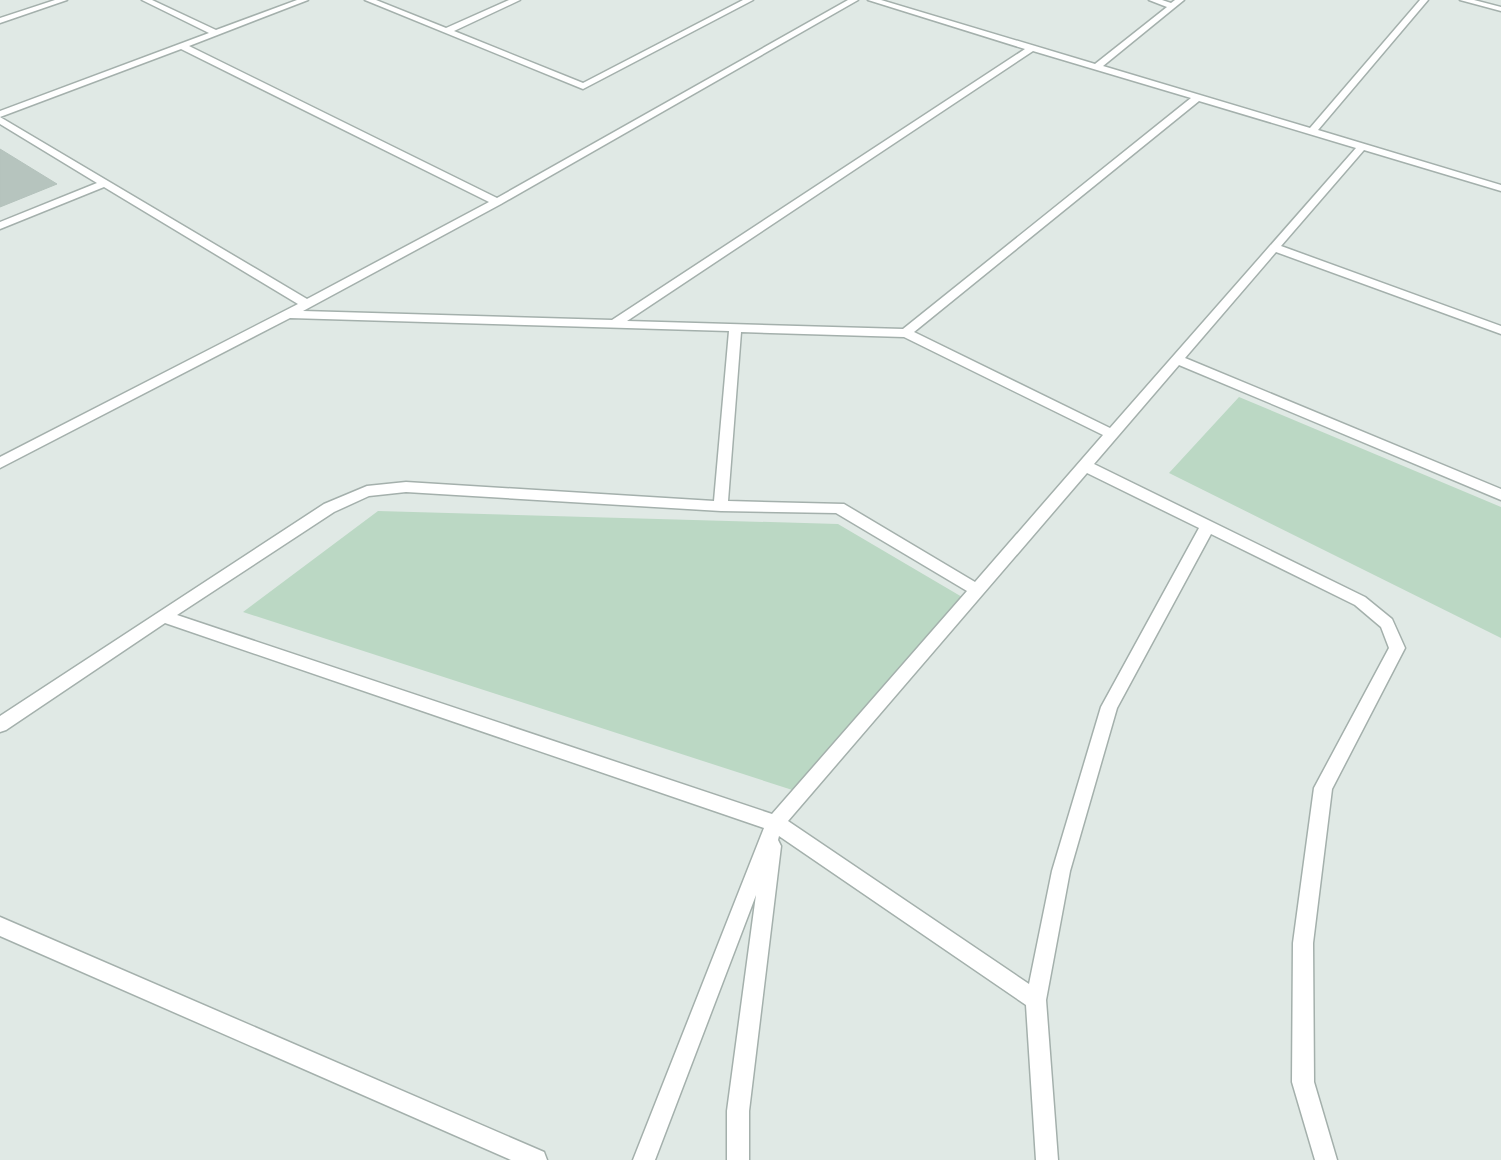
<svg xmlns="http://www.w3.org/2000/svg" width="1501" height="1160" viewBox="0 0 1501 1160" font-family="'Nunito Sans',sans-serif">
<rect width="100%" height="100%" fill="#e0e9e5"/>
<path fill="#bbd8c4" d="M1239 397 1501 507V638L1169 473Z
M378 511 838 524 974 604 811 796 243 612Z"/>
<path fill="#b6c4be" stroke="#b4c2bc" d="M0 149 57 184 0 207Z"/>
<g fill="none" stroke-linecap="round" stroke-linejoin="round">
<defs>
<path id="street" d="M55 0H67L0 23V18Z
M142 0H152L216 30 297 0H308L189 46 497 198 848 0H858L501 204 303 311 612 320 1025 49 868 0H881L1095 64 1167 7 1149 0H1162L1171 3 1175 0H1184L1103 66 1310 128 1420 0H1428L1318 130 1501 185V191L1364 150 1281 246 1501 326V334L1276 252 1185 358 1501 489V500L1179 365 1094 464 1365 597 1392 619 1405 648 1332 789 1313 943 1314 1082 1337 1160H1315L1292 1082 1293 943 1314 788 1389 648 1381 627 1355 605 1211 534 1117 708 1070 871 1046 1000 1058 1160H1036L1026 1005 779 836 778 840 781 846 749 1111V1160H727V1111L756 895 655 1160H633L764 828 165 623 6 730 0 732V716L324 504 367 486 406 482 714 501 729 331 290 318 0 468V457L298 304 104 187 0 229V222L97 183 0 124V117L307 299 489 202 181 49 0 117V111L209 33ZM1033 51 1191 98 903 329 627 321ZM1199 101 1356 148 1110 428 914 332ZM741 332 904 337 1103 435 975 582 844 504 728 501ZM1087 473 1199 528 1101 707 1052 871 1029 984 788 821ZM406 492 721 511 836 513 967 591 772 814 177 615 334 512 369 496Z
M365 0H376L446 28 509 0H520L454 31 583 83 743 0H753L583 89Z
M1460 0H1474L1501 7V11Z
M0 917 544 1152 547 1160H511L0 936Z"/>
</defs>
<use href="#street" stroke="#a4b0ac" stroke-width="3"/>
<use href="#street" fill="#fff" fill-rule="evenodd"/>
</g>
</svg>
